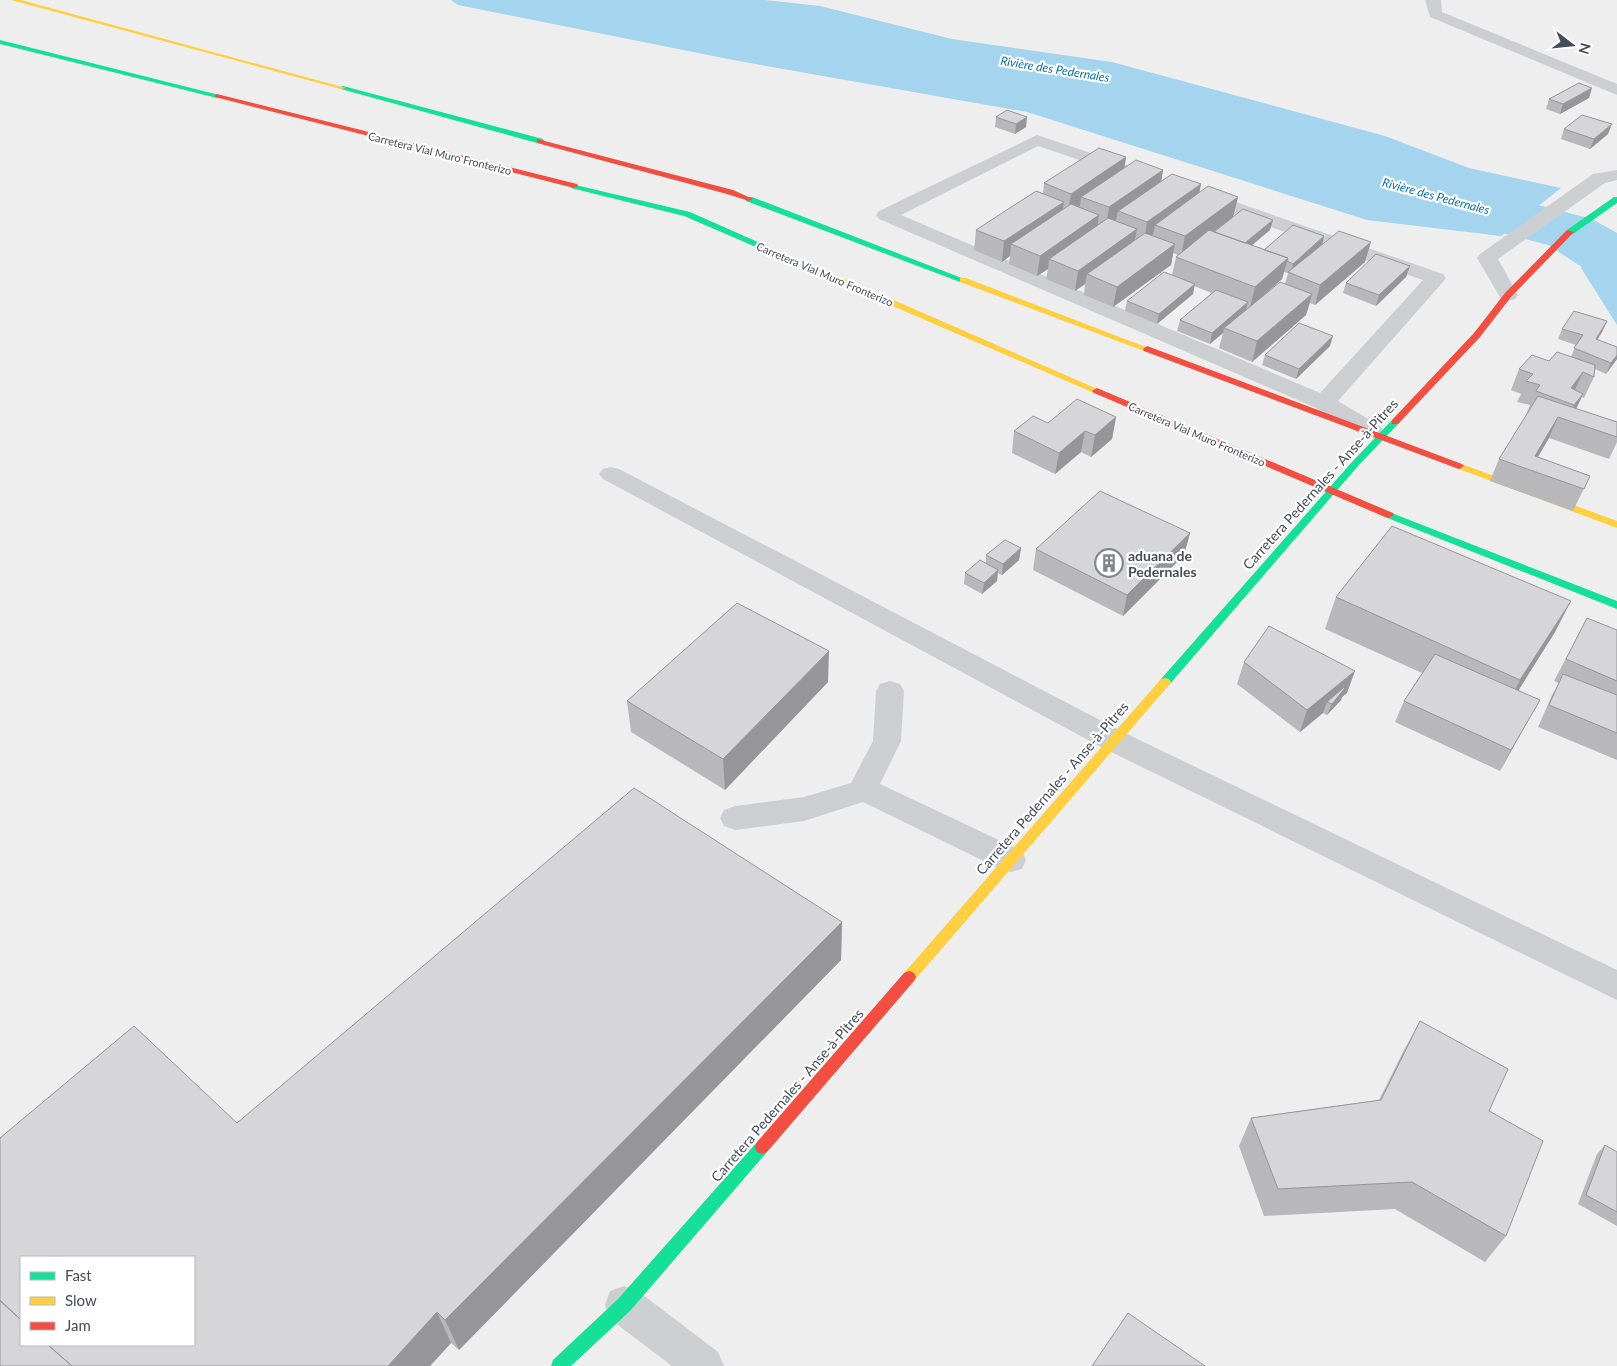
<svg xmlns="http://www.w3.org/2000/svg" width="1617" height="1366" viewBox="0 0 1617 1366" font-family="Lato,sans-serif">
<rect width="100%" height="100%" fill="#efeeee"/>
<path fill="#a4d4ee" d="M451 0H765L820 6 952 39 1112 62 1385 136 1469 168 1561 188 1501 236 1367 220 1027 112 733 60 458 5Z
M1617 246V325L1581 268Z"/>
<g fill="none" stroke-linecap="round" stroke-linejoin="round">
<path fill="#a4d4ee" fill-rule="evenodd" d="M1403 170 1592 219 1617 233V281L1594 275 1548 245 1382 201 1373 188 1382 175Z"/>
<path fill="#cccfd2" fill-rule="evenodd" d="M1037 135 1127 165 1130 169 1127 173 1121 174 1038 146 901 215 1320 393 1423 280 1193 200 1191 196 1193 192H1207L1443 274 1446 278 1443 282 1338 401 1380 426 1383 431 1380 436 1372 438 1364 436 1316 408 879 219 876 215 879 211Z"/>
<path fill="#cccfd2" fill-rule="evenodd" d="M1425 0H1441L1442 12 1617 84V95L1430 17Z
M1617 170V180L1605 183 1498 259 1518 295 1515 299 1508 301 1501 299 1477 258 1480 254 1593 174Z
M611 467 619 469 1123 732 1617 970V1000L1103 748 603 479 599 474 603 469Z
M890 681 900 684 904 691 901 741 880 784 1022 851 1026 860 1022 869 1011 872 1000 869 863 802 804 821 735 830 724 826 720 818 724 810 735 806 804 797 851 783 873 741 876 691 880 684Z
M624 1286 638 1291 718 1352 724 1366H672L610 1319 605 1305 610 1291Z"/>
<path fill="#16e098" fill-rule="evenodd" d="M0 40 219 95 220 96 217 98 0 44Z
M343 86 543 139 544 141 537 143 341 89V87Z
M571 184 690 212 828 273 821 275 684 216 571 188Z
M746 197H752L967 280 963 282H960L746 201Z
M1614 197H1617V203L1573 234H1567V230Z
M1395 419 1400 422 1398 424 1358 466 1169 685H1161L1159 682 1161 679 1352 462 1392 420Z
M1389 512 1617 601V609L1385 517 1384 515Z
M762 1140 767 1142 769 1147 767 1152 630 1311 571 1366H551L553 1360 618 1299 757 1142Z"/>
<path fill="#ffcf43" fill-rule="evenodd" d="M11 0H21L346 88 341 89Z
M821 271H827L1102 391 1100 393H1094L821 275Z
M960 278H966L1151 349 1147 352 1144 351 960 282Z
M1459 463 1617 521V528L1456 468 1454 466Z
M1165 678 1169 679 1171 682 1169 685 914 981 909 983 904 981 902 977 904 973 1161 679Z"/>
<path fill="#f24e42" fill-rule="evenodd" d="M217 94 577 184 578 186 574 188 215 97V95Z
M537 139 733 190 753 199 749 201 727 194 537 143Z
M1567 230 1574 232 1511 297 1480 337 1398 424H1392V420L1474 333 1505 293Z
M1147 346 1462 464 1464 466 1459 469 1456 468 1144 351 1143 349Z
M1097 388 1393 513 1394 515 1389 518 1385 517 1094 393 1092 391Z
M909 971 914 973 916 977 914 981 767 1152 762 1154 757 1152 755 1147 757 1142 904 973Z"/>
</g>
<path fill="#b8b8bb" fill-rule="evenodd" d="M1589 98 1560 114 1546 109 1549 99Z
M996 117 1026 127 1015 134 995 127Z
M1564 129 1608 134 1590 149 1561 139Z
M1126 157 1124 168 1163 170 1161 181 1201 184 1199 193 1238 197 1233 217 1213 232 1273 220 1270 230 1252 245 1264 250 1322 244 1365 262 1315 305 1310 303 1306 315 1252 362 1219 348 1223 333 1210 344 1177 331 1180 320 1212 293 1194 286 1193 294 1157 324 1125 311 1127 301 1172 275 1176 257 1178 255 1173 253 1171 265 1113 307 1084 295 1085 284 1075 291 1046 279 1048 269 1037 276 1009 264 1010 256 1002 262 974 250 976 230 1043 194 1044 183ZM1284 272 1288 273 1285 284 1264 295 1282 279Z
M1410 266 1406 277 1376 306 1343 293 1346 283Z
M1607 321 1602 332 1597 340 1617 359 1606 374 1595 369 1594 377 1584 398 1582 397 1576 409 1617 422V442L1609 459 1549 438 1538 457 1590 476 1573 511 1490 481 1499 459 1528 413 1527 412 1530 405 1517 402 1521 394 1511 390 1519 369 1549 361 1571 357 1576 345 1558 339 1562 329Z
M1330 346 1296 379 1262 365 1265 355Z
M1116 417 1112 439 1091 457 1081 452 1055 474 1012 453 1014 431 1048 423Z
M1190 533 1184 555 1123 616 1033 570 1036 549Z
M1021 548 1019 560 1002 575 998 573 997 581 982 594 964 584 965 573 986 563V555Z
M1336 597 1555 632 1518 690 1528 721 1500 771 1395 722 1404 701 1422 673 1325 629Z
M1587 618 1617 630V760L1538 727 1552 695 1559 683 1554 681Z
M1244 662 1347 693 1342 697 1341 700 1327 715 1323 713 1300 732 1237 684Z
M828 682 725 790 631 732 627 701Z
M842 922 841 960 459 1350 451 1343 430 1366H0L237 1123Z
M1420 1021 1489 1111 1506 1236 1485 1262 1395 1209 1264 1216 1239 1146 1251 1118 1379 1100 1404 1050Z
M1605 1145 1617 1152V1226L1578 1204 1597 1154Z"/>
<path fill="#969698" d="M1592 88 1589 98 1560 114 1563 104Z
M1027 117 1026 127 1015 134 1016 124Z
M1612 124 1608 134 1590 149 1594 139Z
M1126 157 1123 177 1081 197 1080 206 1068 213 1071 194Z
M1163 170 1160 190 1118 211 1116 220 1106 227 1109 207Z
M1201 184 1197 204 1155 225 1153 235 1144 242 1147 222Z
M1238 197 1233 217 1181 256 1185 236Z
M1064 202 1061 222 1011 244 1010 256 1002 262 1004 241Z
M1099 215 1096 236 1049 259 1048 269 1037 276 1040 256Z
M1273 220 1270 230 1238 257 1241 246Z
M1137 229 1133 249 1087 274 1085 284 1075 291 1078 271Z
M1324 236 1322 247 1290 274 1293 264Z
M1371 242 1365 262 1315 305 1320 285Z
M1175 244 1171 265 1113 307 1117 287Z
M1288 258 1282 279 1250 307 1255 287Z
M1410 266 1406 277 1376 306 1379 295Z
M1195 284 1193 294 1157 324 1159 314Z
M1312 294 1306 315 1252 362 1257 341Z
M1248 302 1245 313 1224 328 1223 333 1210 344 1212 333Z
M1607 321 1602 332 1591 350 1596 339Z
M1333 336 1330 346 1296 379 1299 369Z
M1617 355V359L1606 374 1611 363Z
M1583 372 1573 394 1571 388Z
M1583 394 1573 415 1567 420 1574 405Z
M1116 417 1112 439 1091 457 1095 435Z
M1558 417 1549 438 1530 470 1535 456Z
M1085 431 1081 452 1055 474 1059 453Z
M1190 533 1184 555 1123 616 1127 595Z
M1021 548 1019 560 1002 575 1003 564Z
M998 570 997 581 982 594 984 583Z
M1571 601 1555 632 1505 712 1520 680Z
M829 651 828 682 725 790 723 759Z
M1355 671 1347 693 1342 697 1341 700 1327 715 1332 704 1327 702 1323 713 1300 732 1307 710Z
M1540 700 1528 721 1500 771 1511 750Z
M842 922 841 960 459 1350 445 1320Z
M437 1312 451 1343 430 1366H388Z"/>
<path fill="#d6d6d9" stroke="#969698" d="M1579 83 1592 88 1563 104 1549 99Z
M1007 110 1027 117 1016 124 996 117Z
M1582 115 1612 124 1594 139 1564 129Z
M1099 148 1126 157 1071 194 1044 183Z
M1136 160 1163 170 1109 207 1081 197Z
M1172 174 1201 184 1147 222 1118 211Z
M1208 186 1238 197 1185 236 1155 225Z
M1036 191 1064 202 1004 241 976 230Z
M1071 204 1099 215 1040 256 1011 244Z
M1243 209 1273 220 1245 243 1214 232Z
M1108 218 1137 229 1078 271 1049 259Z
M1293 225 1324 236 1293 264 1287 261 1288 258 1264 250Z
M1209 230 1288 258 1255 287 1176 257Z
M1339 231 1371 242 1320 285 1288 272Z
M1145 233 1175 244 1117 287 1087 274Z
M1376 254 1410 266 1379 295 1346 283Z
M1164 272 1195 284 1159 314 1127 301Z
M1280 282 1312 294 1257 341 1224 328Z
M1216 290 1248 302 1212 333 1180 320Z
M1574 311 1607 321 1596 339 1617 347V355L1611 363 1574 348 1583 335 1562 329Z
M1299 323 1333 336 1299 369 1265 355Z
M1557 352 1595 365 1594 377 1583 372 1571 388 1583 394 1574 405 1536 391 1540 385 1526 381 1533 374 1519 369 1532 355 1549 361Z
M1538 396 1617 422V437L1558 417 1535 456 1590 476 1584 489 1499 459Z
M1077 399 1116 417 1095 435 1085 431 1059 453 1014 431 1033 416 1048 423Z
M1100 491 1190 533 1127 595 1036 549Z
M1392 526 1571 601 1520 680 1336 597Z
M1005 540 1021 548 1003 564 986 555Z
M980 560 998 570 984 583 965 573Z
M737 603 829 651 723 759 627 701Z
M1587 618 1617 630V681L1566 659Z
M1269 626 1355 671 1307 710 1244 662Z
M1435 654 1540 700 1511 750 1404 701Z
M1563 674 1617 695V733L1549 705Z
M1344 687 1345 688 1332 704 1327 702Z
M634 788 842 922 445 1320 437 1312 388 1366H72L48 1345H194V1257H21V1320L0 1300V1138L134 1026 237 1123Z
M1420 1021 1508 1069 1489 1111 1543 1141 1506 1236 1412 1182 1278 1189 1251 1118 1381 1100Z
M1605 1145 1617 1152V1212L1586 1195Z
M0 1301 21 1320V1345H48L72 1366H0Z
M1128 1313 1205 1366H1092Z"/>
<defs>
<symbol id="building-ring" viewBox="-11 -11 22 22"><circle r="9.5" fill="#fff" stroke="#80858e" stroke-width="1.5"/><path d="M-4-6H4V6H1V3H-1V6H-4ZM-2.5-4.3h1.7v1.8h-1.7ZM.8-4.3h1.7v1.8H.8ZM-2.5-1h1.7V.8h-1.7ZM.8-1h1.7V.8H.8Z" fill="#80858e"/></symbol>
</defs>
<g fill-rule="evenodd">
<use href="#building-ring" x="1093" y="547" width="32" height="32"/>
</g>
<g text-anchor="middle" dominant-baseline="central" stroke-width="4.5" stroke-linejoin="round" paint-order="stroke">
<g font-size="11" fill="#454d5b" stroke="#fff">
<text transform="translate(440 153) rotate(14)">Carretera Vial Muro Fronterizo</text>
<text transform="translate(825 274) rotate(23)">Carretera Vial Muro Fronterizo</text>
<text transform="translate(1197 434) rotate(23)">Carretera Vial Muro Fronterizo</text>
</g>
<g font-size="12" font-style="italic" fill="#0872ab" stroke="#fff">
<text transform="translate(1055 69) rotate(9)">Rivière des Pedernales</text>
<text transform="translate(1436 196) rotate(15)">Rivière des Pedernales</text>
</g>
<g font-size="14" fill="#454d5b" stroke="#fff">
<text transform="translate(1320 484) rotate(-48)">Carretera Pedernales - Anse-à-Pitres</text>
<text transform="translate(1052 788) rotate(-49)">Carretera Pedernales - Anse-à-Pitres</text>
<text transform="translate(787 1095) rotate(-49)">Carretera Pedernales - Anse-à-Pitres</text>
</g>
<g font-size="14" font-weight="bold" fill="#454d5b" stroke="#fff" text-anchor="start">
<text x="1128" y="555">aduana de<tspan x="1128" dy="16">Pedernales</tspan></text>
</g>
</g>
<rect x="20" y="1256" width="175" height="90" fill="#ffffff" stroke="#b5b8bd"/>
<rect x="30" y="1272" width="25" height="8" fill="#16e098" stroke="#b5b8bd"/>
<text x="65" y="1281" font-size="15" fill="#454d5b">Fast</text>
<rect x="30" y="1297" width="25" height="8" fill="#ffcf43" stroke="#b5b8bd"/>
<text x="65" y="1306" font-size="15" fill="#454d5b">Slow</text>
<rect x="30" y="1322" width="25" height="8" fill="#f24e42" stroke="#b5b8bd"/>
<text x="65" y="1331" font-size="15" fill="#454d5b">Jam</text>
<g transform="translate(1572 45) rotate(106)" stroke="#ffffff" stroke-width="4" paint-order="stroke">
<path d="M0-4L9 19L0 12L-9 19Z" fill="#454d5b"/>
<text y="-8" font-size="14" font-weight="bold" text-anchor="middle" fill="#454d5b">N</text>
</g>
</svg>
